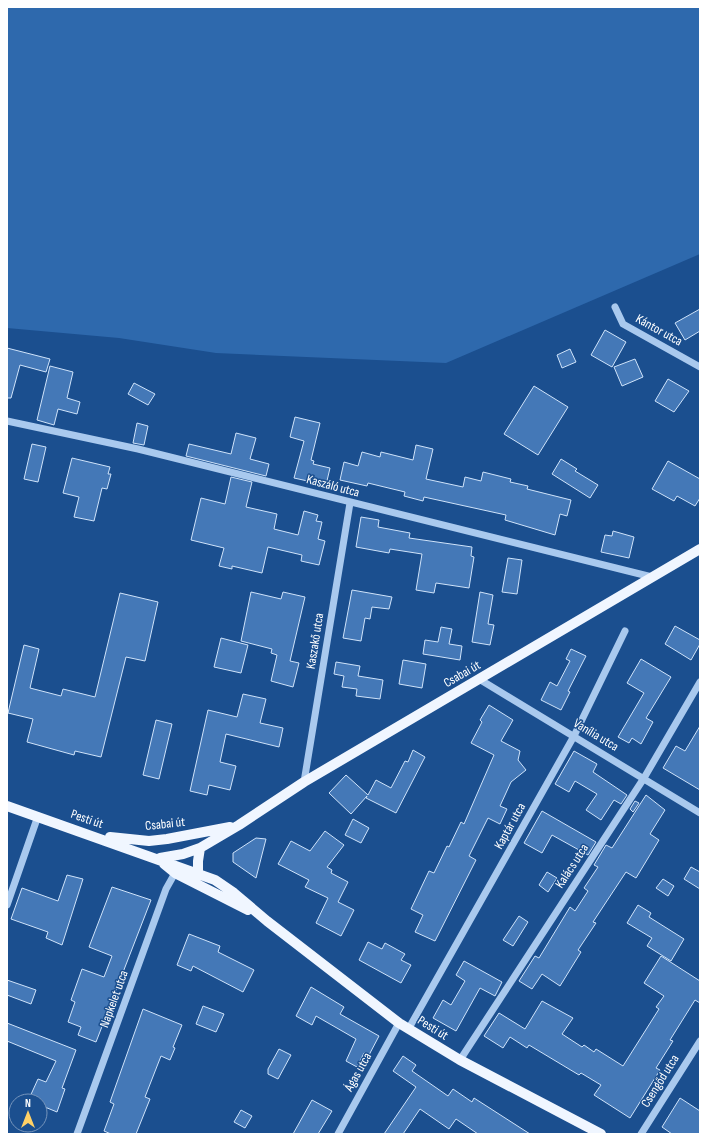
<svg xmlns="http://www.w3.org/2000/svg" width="707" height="1141" viewBox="0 0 707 1141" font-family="'Sofia Sans Condensed',sans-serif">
<rect width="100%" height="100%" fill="#1b4f8f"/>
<path fill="#2e69ad" d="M7 7H700V254L446 363 216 353 119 338 7 328Z"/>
<path fill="#4478b7" stroke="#cfe3fa" d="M700 309V331L685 340 675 323Z
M605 330 626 342 612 367 591 355Z
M7 348 50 359 46 372 20 365 11 398H7Z
M570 349 576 362 562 368 557 355Z
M635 359 643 377 622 386 614 367Z
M50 366 73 372 67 398 80 402 77 414 58 409 54 425 37 420Z
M668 379 689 391 674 412 655 401Z
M134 383 155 394 148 405 128 394Z
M534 386 568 407 538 455 504 434Z
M295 417 320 423 311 460 314 461 313 464 330 468 326 485 294 478 304 441 290 437Z
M137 423 148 426 144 445 133 443Z
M236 433 256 438 250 459 269 464 266 476 186 456 189 444 231 454Z
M32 444 46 447 38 482 24 479Z
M416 445 433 449 426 479 463 487 465 477 481 481 483 472 511 479 510 482 528 486 527 489 571 500 567 516 560 514 555 535 505 520 506 515 424 497 423 501 404 496 405 492 368 483 367 486 340 480 344 462 358 466 362 452 380 457 381 452 413 460Z
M72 458 110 467 108 474H111L107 489 102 488 94 521 74 517 79 497 63 493Z
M561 459 577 469 575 471 598 485 590 498 552 474Z
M668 461 700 479V498L695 506 677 496 674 501 652 489Z
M231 477 252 482 246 507 277 514 274 529 298 535 304 511 318 515 316 521 322 522 318 539 325 541 319 565 301 561 302 555 268 547 262 573 232 566V569L219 566 224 548 191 540 201 498 225 504Z
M361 517 379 520 378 527 410 533 409 538 472 547 471 556 474 557 469 588 436 583 434 593 416 590 422 554 390 549 389 553 356 547Z
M613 531 634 537 629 558 601 552 605 535 612 536Z
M508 558 522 560 517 594 502 592Z
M352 590 392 597 389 609 372 607 370 619 365 618 361 641 343 638Z
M251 592 281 599 283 592 305 597 290 661 299 663 293 687 271 681 277 655 271 653 272 649 241 641Z
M480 592 493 595 488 624 494 625 490 645 472 642Z
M120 593 158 602 145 661 126 657 101 757 75 751 74 755 27 742 33 719 8 713 24 645 39 649 30 688 61 696 63 689 95 697Z
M675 626 700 640V644L691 660 665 644Z
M441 627 452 629 449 644 462 646 460 660 423 654 425 640 438 642Z
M221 638 248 645 241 673 214 667Z
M571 649 586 656 568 691 570 692 561 710 541 700 550 682 557 686 570 661 566 659Z
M641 659 671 677 646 718 653 722 641 744 632 738 629 743 618 737 644 693 627 683Z
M403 660 426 664 422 688 399 684Z
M336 662 360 666 358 676 383 680 380 699 356 696 357 689 342 687 344 676 334 674Z
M243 694 266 699 260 723 283 728 279 747 226 734 220 762 236 766 230 790 209 785 207 795 190 791 208 710 237 717Z
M489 705 513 720 501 741 520 751 518 760 526 770 511 782 500 806 507 809 500 824 488 818 469 856 476 860 435 941 415 932 423 915 411 909 429 871 434 873 447 846 449 847 461 822 464 824 494 755 471 743 482 722 480 720Z
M156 720 172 724 159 779 143 775Z
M700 726V790L663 768 676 746 685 751Z
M413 750 425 757 396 813 366 798 367 796 351 814 329 793 346 775 368 795 376 780 391 788 405 761 408 762Z
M574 751 597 764 593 772 627 795 621 804 614 800 601 820 586 810 597 794 575 781 569 792 555 784Z
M646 795 665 810 650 834 659 840 636 878 626 872 593 922 596 923 578 950 581 952 560 986 542 974 532 989 519 981 535 956 539 958 570 907 575 911 588 891 584 888 598 867 594 865 606 845 612 848Z
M635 801 639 803 633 812 630 809Z
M542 811 596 842 588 855 552 835 542 853 524 843Z
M353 819 369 828 361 843 345 835Z
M325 831 344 845 327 867 332 870 331 873 348 882 338 902 354 910 341 936 316 923 328 898 305 887 309 880 278 864 291 841 310 851Z
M256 838 266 839 256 878 233 862V853Z
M691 867 700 872V889L684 879Z
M547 872 557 878 548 892 539 885Z
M67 875 83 879 62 945 46 938 48 932 11 919 22 888 58 901Z
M663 879 674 886 668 896 656 888Z
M112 887 151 900 96 1042 78 1035 81 1027 68 1022 75 1002 71 1000 82 969 104 977 112 956 89 947Z
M638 905 651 913 649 917 684 939 671 961 647 946 652 938 627 923Z
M519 916 528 922 513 946 503 940Z
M189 934 220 946 218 952 254 970 243 992 193 966 191 971 177 965Z
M368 942 382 949 385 943 405 954 401 960 411 965 401 983 359 960Z
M661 956 700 981V1003L695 1000 670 1040 673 1041 656 1068 660 1070 630 1118 594 1095 601 1085 581 1073 579 1075 529 1045 527 1048 510 1037 503 1048 484 1036 499 1013 525 1029 542 1001 573 1018 562 1034 582 1047 584 1045 594 1052 596 1049 623 1066 659 1009 656 1007 664 996 644 983Z
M464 961 502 982 495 996 480 988 456 1031 433 1018 443 1000 451 1005 465 981 456 975Z
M7 980 36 990 31 1004 7 995Z
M311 987 344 1007 340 1014 379 1036 369 1055 364 1053 357 1067 346 1061 356 1039 316 1016 312 1025 296 1016Z
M203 1006 224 1014 216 1032 196 1024Z
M143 1009 182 1025 173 1047 175 1048 170 1060 161 1056 145 1097 150 1099 136 1134H111L104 1131 114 1104 110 1102Z
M7 1023 76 1050 62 1088 65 1089 57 1112 40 1105V1101H28L38 1079 46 1082 56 1061 7 1041Z
M279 1049 291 1055 278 1079 268 1074V1069Z
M403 1056 416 1065 412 1071 448 1096 453 1089 472 1102 474 1098 530 1134H478L456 1119 449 1129 420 1109 403 1134H384L416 1087 393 1071Z
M680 1098 700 1111V1134H672L662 1127Z
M312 1100 332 1111 318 1134H293Z
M241 1110 252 1116 245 1128 234 1122Z"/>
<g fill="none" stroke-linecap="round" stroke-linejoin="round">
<path stroke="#a9c9ee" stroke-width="7" d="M615 307 623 324 700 367
M7 421 138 449 652 577
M479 679 700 813
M304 782 350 503
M7 905 38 816
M409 1028 574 736 625 631
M460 1060 644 778 700 682
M77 1134 166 889 175 873
M338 1134 399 1023
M641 1134 700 1041"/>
<path stroke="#f0f6ff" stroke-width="10" d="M7 806 215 880 234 893 267 921 399 1023 460 1060 601 1134
M110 837 149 841 167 839 230 827
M160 858 183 854 200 848 239 825 304 782 700 549
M164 864 175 873 248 910
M198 873V861L200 848"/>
</g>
<g text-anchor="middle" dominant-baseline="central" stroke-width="3" stroke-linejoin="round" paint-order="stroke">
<g font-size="13" fill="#fff" stroke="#1b4f8f">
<text transform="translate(659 330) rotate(29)">Kántor utca</text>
<text transform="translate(333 486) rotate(15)">Kaszáló utca</text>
<text transform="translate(315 641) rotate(-81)">Kaszakő utca</text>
<text transform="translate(462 674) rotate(-30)">Csabai út</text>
<text transform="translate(596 735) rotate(31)">Vanília utca</text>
<text transform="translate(87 819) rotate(19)">Pesti út</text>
<text transform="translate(165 824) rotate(-6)">Csabai út</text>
<text transform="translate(510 826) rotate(-61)">Kaptár utca</text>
<text transform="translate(572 866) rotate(-57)">Kalács utca</text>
<text transform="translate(114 999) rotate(-70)">Napkelet utca</text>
<text transform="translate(433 1028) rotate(32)">Pesti út</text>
<text transform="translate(358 1072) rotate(-61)">Ágas utca</text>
<text transform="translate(660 1081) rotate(-58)">Csengőd utca</text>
</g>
</g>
<rect width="707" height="1141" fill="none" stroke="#ffffff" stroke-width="16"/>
<g transform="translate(28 1113)"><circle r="19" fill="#1b4f8f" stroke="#7695bc"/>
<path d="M0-3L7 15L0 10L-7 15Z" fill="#ffd166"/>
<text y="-6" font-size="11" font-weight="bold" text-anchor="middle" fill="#ffffff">N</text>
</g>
</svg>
